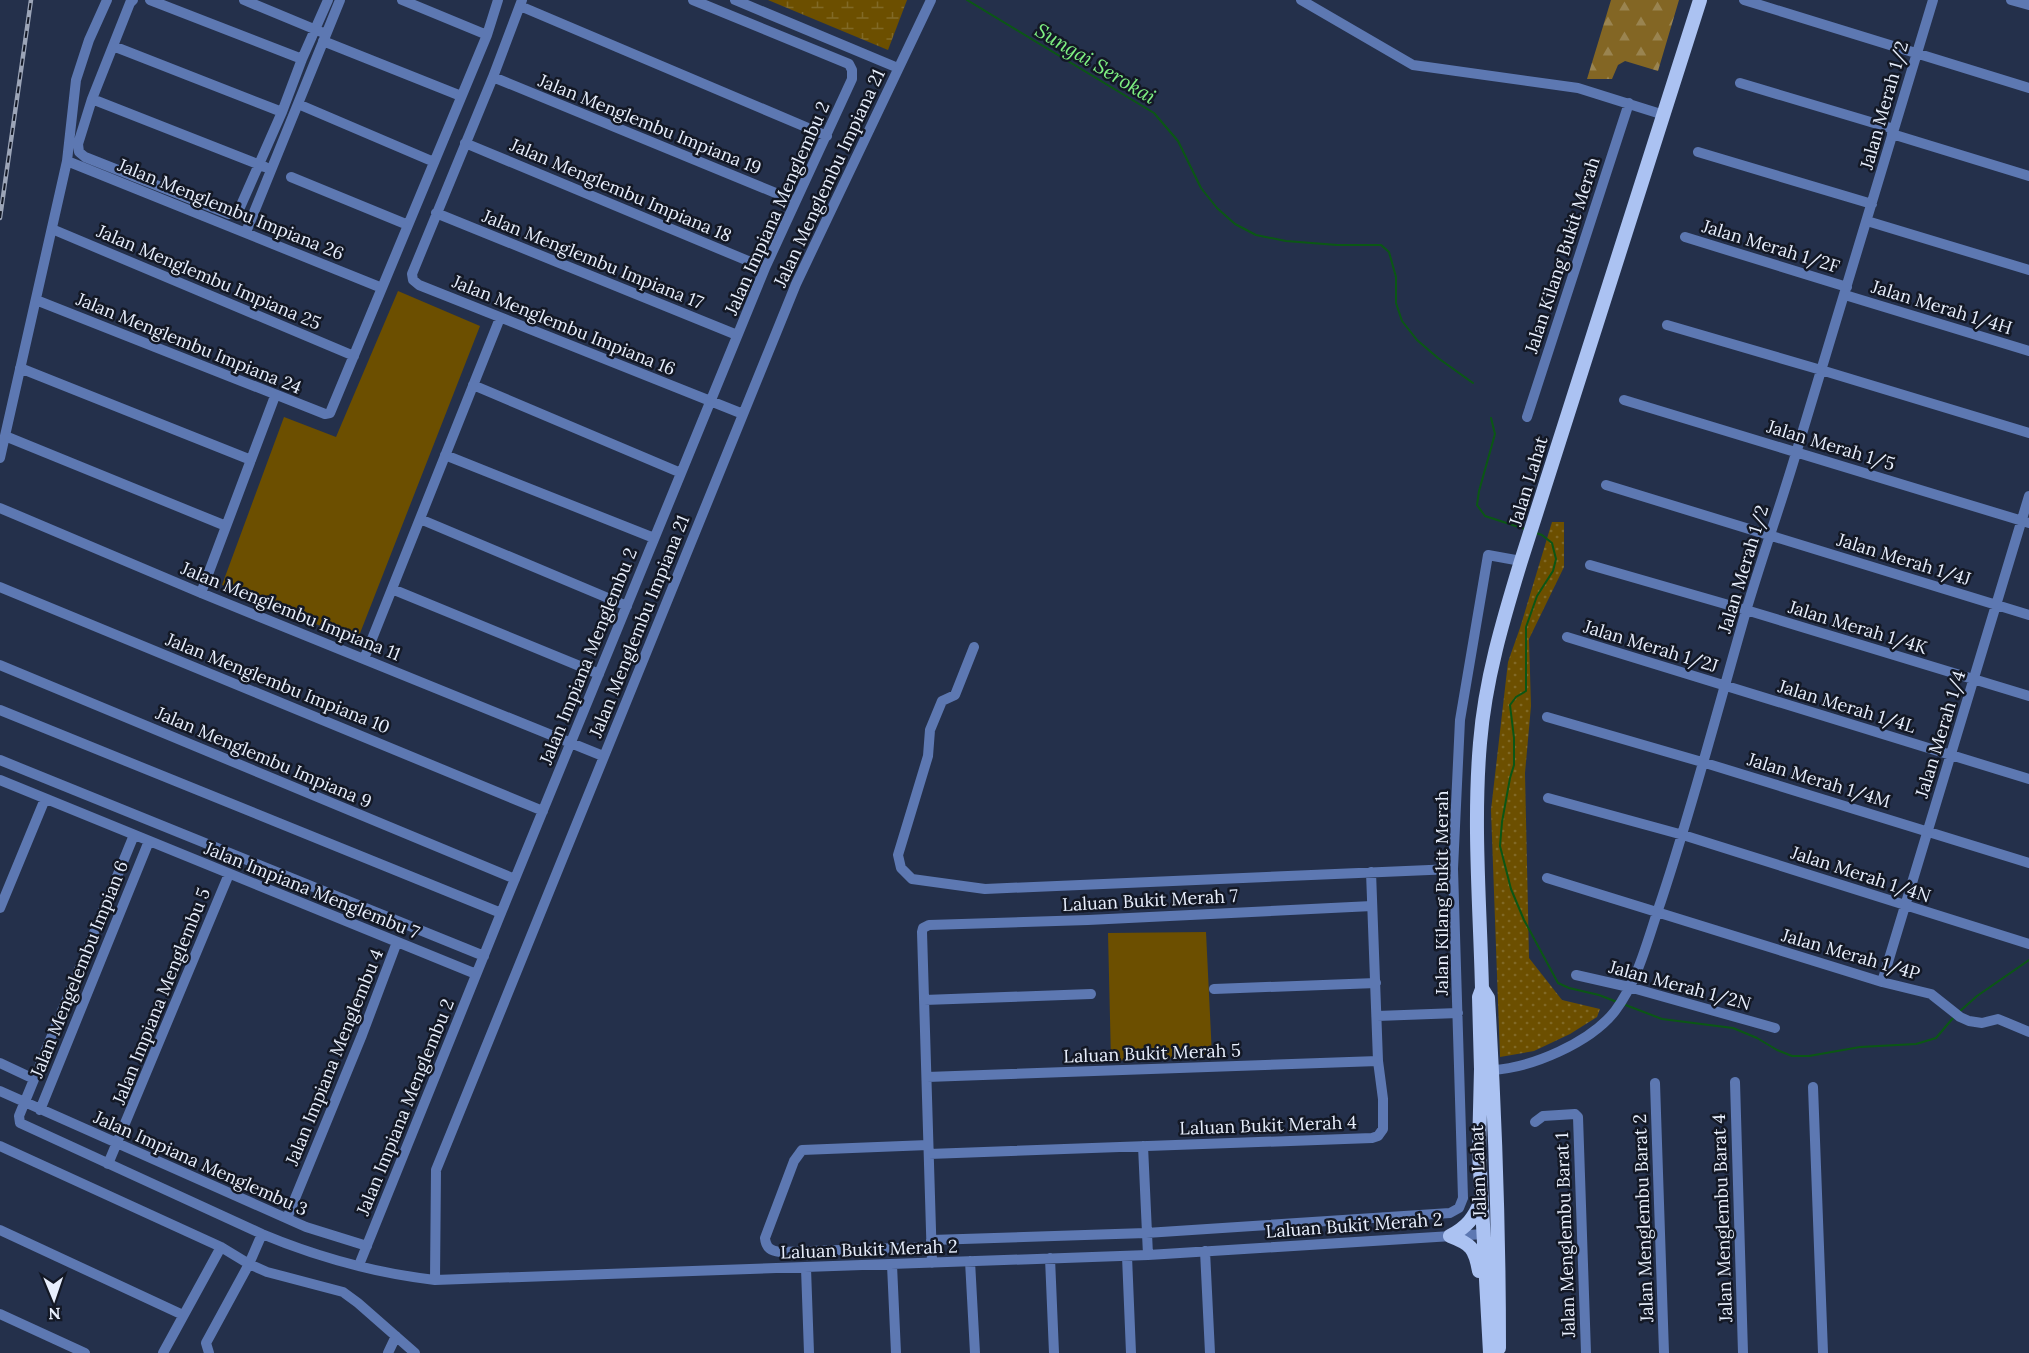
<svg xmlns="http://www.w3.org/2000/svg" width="2029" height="1353" viewBox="0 0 2029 1353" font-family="Lora,serif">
<defs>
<pattern id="grass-dots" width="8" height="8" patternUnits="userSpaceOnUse" patternTransform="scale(1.5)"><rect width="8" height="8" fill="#6c4f00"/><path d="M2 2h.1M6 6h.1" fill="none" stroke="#816926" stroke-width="1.8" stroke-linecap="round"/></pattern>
<pattern id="forest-firs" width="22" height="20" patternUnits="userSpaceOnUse" patternTransform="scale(1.5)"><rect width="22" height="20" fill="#836624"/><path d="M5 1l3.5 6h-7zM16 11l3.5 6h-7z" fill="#9a8450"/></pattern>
<pattern id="wetland-marsh" width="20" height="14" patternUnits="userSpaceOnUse" patternTransform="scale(1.5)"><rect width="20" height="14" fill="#6c4f00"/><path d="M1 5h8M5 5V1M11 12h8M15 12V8" fill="none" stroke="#816926"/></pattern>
</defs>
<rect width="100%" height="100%" fill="#24304b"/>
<path fill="url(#grass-dots)" d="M1552 522H1564V567L1529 639 1531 706 1525 773 1529 958 1562 1000 1600 1009 1597 1017 1570 1034 1534 1051 1500 1057 1491 810 1508 662 1520 628Z"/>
<path fill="url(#forest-firs)" d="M1611 0H1679L1658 71 1625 61 1618 65 1612 79H1587Z"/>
<path fill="url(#wetland-marsh)" d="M768 0H907L888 50Z"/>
<path fill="#6c4f00" d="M398 291 480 326 357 641 222 585 284 417 336 437Z
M1206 932 1212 1056 1111 1061 1108 933Z"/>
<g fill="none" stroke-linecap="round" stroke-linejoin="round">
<path stroke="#0b5715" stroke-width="2" d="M967 0 1154 113 1178 141 1201 188 1217 208 1235 224 1256 235 1286 241 1337 245H1381L1389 252 1396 277V303L1402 321 1417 340 1438 358 1473 383
M1491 418 1495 434 1479 491 1477 505 1485 516 1525 529
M1536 533 1542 535 1552 543 1556 559 1553 571 1537 596 1526 627V691L1516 697 1510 705 1514 738V765L1510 778 1502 822 1500 846 1511 889 1524 920 1558 983 1569 988 1599 995 1617 1002
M1623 1004 1662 1019 1733 1028 1757 1038 1777 1050 1792 1056H1809L1860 1047 1916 1044 1936 1038 1953 1018
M1959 1012 1977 996 2029 960"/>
<path stroke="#5d78b2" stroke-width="10" d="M133 0 130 3 92 99 78 144 79 152 85 157 229 214 238 212 282 112 302 59 150 0
M244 0 326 34
M402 0 487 35
M522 0 493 77 412 274 413 280 419 285 743 414
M735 0 898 68
M1301 0 1413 65 1578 88 1664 115
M1744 0 2029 88
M2011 0 2029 5
M520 6 827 136
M323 41 461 96
M113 46 282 112
M302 59 328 0
M493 77 795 201
M1740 83 1894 129
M92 99 265 167
M298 104 434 162
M1892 134 2029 176
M465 143 765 268
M1698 152 1872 204
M67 161 382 288
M291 177 408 225
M436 213 737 335
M1867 221 2029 270
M52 229 354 356
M246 232 340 0
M1685 237 1847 287
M1845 295 2029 351
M36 300 325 414 330 413 487 35 498 0
M1667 325 1821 370 2029 433
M20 368 251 460
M473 385 681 473
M1624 400 2029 523
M1527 417 1629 103
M5 436 226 526
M445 455 654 538
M0 458 67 161 76 80 89 40 107 0
M1606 485 2029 615
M0 508 201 593 603 756
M420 519 627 606
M1590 565 1746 610 2029 696
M0 587 543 811
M392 589 599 674
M201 593 275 396
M1567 637 2029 779
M974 647 955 695 942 701 930 730 928 756 898 855 901 868 912 879 985 889 1453 869
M364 659 500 318
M0 665 515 879
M0 710 501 913
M1547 717 1702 762 2029 863
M0 760 484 956
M0 780 476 974
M1548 798 1683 835 2029 944
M134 835 19 1116 20 1123 262 1234C317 1257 376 1273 435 1280L1148 1255 1484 1234
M1547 878 1882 982 1931 994 1960 1017 1969 1021 1982 1023 1998 1019 2029 1032
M0 908 45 799
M1576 975 1629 987 1775 1028
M1882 982 2029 496
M1214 989 1376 983
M924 1000 1091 994
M1377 1016 1458 1013
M0 1063 34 1079
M1492 1070C1531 1068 1590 1043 1615 1011 1639 979 1648 938 1661 901 1693 805 1718 708 1746 611 1762 557 1781 504 1797 450 1843 300 1887 150 1933 0
M927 1077 1378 1061
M1735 1082 1743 1353
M1655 1083 1664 1353
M1813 1087 1823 1353
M0 1091 306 1227 367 1246
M40 1110 149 841
M1535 1122 1543 1116 1575 1114 1578 1117 1586 1353
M928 1145 802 1150 794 1161 765 1238C766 1248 771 1251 780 1252L931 1247
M0 1146 221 1247 249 1264 267 1272 343 1292 358 1303 415 1353
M1143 1146 1148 1255
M929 1154 1372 1138 1378 1136 1383 1129V1099L1378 1061 1371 872
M108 1164 229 874
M287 1218 362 1035 397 942
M0 1230 183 1315
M931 1240 1146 1233 1450 1213 1459 1208 1463 1198 1453 869 1460 720 1488 555 1521 561
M1205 1251 1210 1353
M1127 1256 1131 1353
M1050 1258 1054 1353
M970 1261 975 1353
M932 1263 922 932 923 928 929 925 1088 920 1372 906
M359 1265 501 913 765 268 852 79V70L849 64 693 0
M892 1265 896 1353
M806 1268 809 1353
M435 1280 436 1170 796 284 931 0
M0 1314 85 1353
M163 1353 221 1247
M209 1353 206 1343 249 1264 262 1234
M388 1353 396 1336"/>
<path stroke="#abc2f2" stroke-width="14" d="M1483 990 1488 998C1495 1114 1499 1231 1499 1348
M1450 1236C1471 1244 1475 1248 1479 1271
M1450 1236C1467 1227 1474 1218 1481 1201
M1490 1353 1479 1151 1481 1069 1479 997 1482 989C1480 907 1473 824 1480 743 1485 680 1503 620 1521 561L1700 0"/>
<defs>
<path id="rail" d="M0 218 31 0"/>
</defs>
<use href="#rail" stroke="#9ca5b8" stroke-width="4.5"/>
<use href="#rail" stroke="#131825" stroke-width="2" stroke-dasharray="7" stroke-linecap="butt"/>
</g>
<g text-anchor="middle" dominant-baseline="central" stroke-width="5" stroke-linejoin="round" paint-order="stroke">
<g font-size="18" fill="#e8effd" stroke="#131825">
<text transform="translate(1884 105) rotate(-74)">Jalan Merah 1/2</text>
<text transform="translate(650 124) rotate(22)">Jalan Menglembu Impiana 19</text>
<text transform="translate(829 178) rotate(-65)">Jalan Menglembu Impiana 21</text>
<text transform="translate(621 190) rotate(23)">Jalan Menglembu Impiana 18</text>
<text transform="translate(777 208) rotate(-66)">Jalan Impiana Menglembu 2</text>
<text transform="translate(231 209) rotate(22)">Jalan Menglembu Impiana 26</text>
<text transform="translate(1771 246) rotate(17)">Jalan Merah 1/2F</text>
<text transform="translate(1562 255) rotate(-72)">Jalan Kilang Bukit Merah</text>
<text transform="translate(593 259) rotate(22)">Jalan Menglembu Impiana 17</text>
<text transform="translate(209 277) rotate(23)">Jalan Menglembu Impiana 25</text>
<text transform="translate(1942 307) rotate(17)">Jalan Merah 1/4H</text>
<text transform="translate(564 325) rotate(22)">Jalan Menglembu Impiana 16</text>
<text transform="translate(189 343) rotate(22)">Jalan Menglembu Impiana 24</text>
<text transform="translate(1831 445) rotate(17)">Jalan Merah 1/5</text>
<text transform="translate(1528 481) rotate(-73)">Jalan Lahat</text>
<text transform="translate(1904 559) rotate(17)">Jalan Merah 1/4J</text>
<text transform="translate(1743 569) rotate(-73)">Jalan Merah 1/2</text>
<text transform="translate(291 611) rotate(22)">Jalan Menglembu Impiana 11</text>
<text transform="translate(639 626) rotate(-68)">Jalan Menglembu Impiana 21</text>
<text transform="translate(1858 627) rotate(17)">Jalan Merah 1/4K</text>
<text transform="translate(1651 646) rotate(17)">Jalan Merah 1/2J</text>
<text transform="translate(588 656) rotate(-68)">Jalan Impiana Menglembu 2</text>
<text transform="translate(278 683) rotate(22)">Jalan Menglembu Impiana 10</text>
<text transform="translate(1847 706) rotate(17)">Jalan Merah 1/4L</text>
<text transform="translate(1940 734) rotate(-73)">Jalan Merah 1/4</text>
<text transform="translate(264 757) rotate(23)">Jalan Menglembu Impiana 9</text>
<text transform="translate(1819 780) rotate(17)">Jalan Merah 1/4M</text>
<text transform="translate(1861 874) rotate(18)">Jalan Merah 1/4N</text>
<text transform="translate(312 890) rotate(22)">Jalan Impiana Menglembu 7</text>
<text transform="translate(1441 893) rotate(-90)">Jalan Kilang Bukit Merah</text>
<text transform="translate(1150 900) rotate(-3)">Laluan Bukit Merah 7</text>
<text transform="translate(1851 954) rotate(16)">Jalan Merah 1/4P</text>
<text transform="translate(79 969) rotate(-68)">Jalan Mengelembu Impian 6</text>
<text transform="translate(1680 985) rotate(15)">Jalan Merah 1/2N</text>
<text transform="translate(161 996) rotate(-68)">Jalan Impiana Menglembu 5</text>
<text transform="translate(1152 1053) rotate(-2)">Laluan Bukit Merah 5</text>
<text transform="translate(334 1057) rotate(-68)">Jalan Impiana Menglembu 4</text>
<text transform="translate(405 1107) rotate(-68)">Jalan Impiana Menglembu 2</text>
<text transform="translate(1268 1125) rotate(-2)">Laluan Bukit Merah 4</text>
<text transform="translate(201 1163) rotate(24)">Jalan Impiana Menglembu 3</text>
<text transform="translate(1478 1171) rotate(-92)">Jalan Lahat</text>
<text transform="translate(1643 1218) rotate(-92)">Jalan Menglembu Barat 2</text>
<text transform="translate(1722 1218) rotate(-92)">Jalan Menglembu Barat 4</text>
<text transform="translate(1354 1225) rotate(-4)">Laluan Bukit Merah 2</text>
<text transform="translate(1565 1235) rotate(-92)">Jalan Menglembu Barat 1</text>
<text transform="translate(869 1249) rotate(-2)">Laluan Bukit Merah 2</text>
</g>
<g font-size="20" font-style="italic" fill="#7ef082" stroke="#131825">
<text transform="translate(1096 63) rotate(31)">Sungai Serokai</text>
</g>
</g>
<g transform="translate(54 1299) rotate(178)" stroke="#131825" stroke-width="4.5" paint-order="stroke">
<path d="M0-4.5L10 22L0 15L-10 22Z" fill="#e8effd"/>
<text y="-9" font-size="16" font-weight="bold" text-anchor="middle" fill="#e8effd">N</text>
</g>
</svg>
